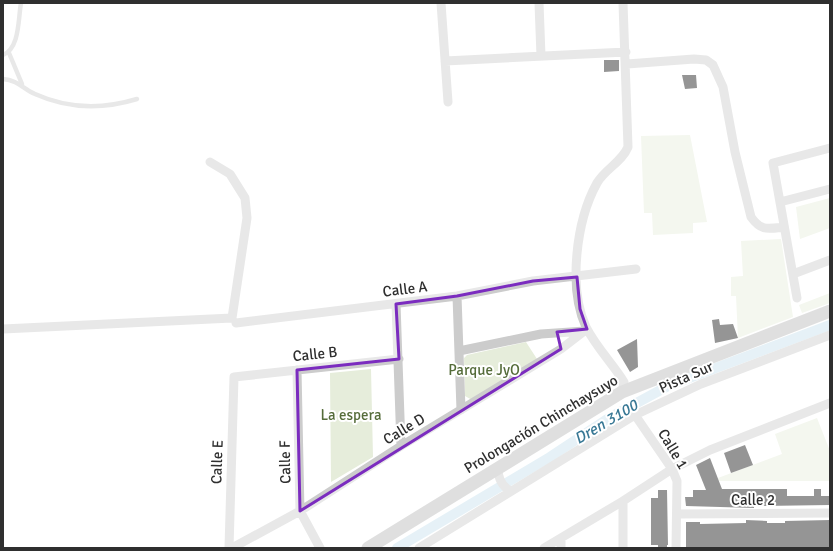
<svg xmlns="http://www.w3.org/2000/svg" width="833" height="551" viewBox="0 0 833 551" font-family="Signika,sans-serif">
<rect width="100%" height="100%" fill="#fff"/>
<path fill="#e6eddb" d="M690 135 707 222 693 223V233L653 235 652 213H644L641 136Z
M830 198V228L800 239 796 207Z
M781 239 793 317 738 338 736 296H731V277L743 276 741 241Z
M830 293V303L802 313 799 305Z
M526 342 537 359 472 400 465 396 464 358 467 355Z
M371 369 373 457 331 482 330 373Z
M817 418 830 451V481H719L718 478 782 454 775 434Z"/>
<g fill="none" stroke-linecap="round" stroke-linejoin="round">
<path stroke="#c7e1ed" stroke-width="10" d="M397 548 550 457 609 418 668 386 830 325"/>
</g>
<path fill="#161616" d="M604 60H619V71L604 72Z
M682 75H696L697 88 685 89Z
M719 319 720 325 733 324 738 338 715 343 712 320Z
M637 339 638 367 630 372 617 350Z
M745 445 753 465 731 473 724 453Z
M710 458 722 489H787V496H814V489H821V496H830V505L754 506V508L686 506 685 497H693V490H706L696 465Z
M658 490H667L668 545H667V548H658V545H651V498H658Z
M746 520 767 521V523H785V521L830 520V548H686V522H700V524L746 523Z"/>
<g fill="none" stroke-linecap="round" stroke-linejoin="round">
<path stroke="#ccc" stroke-width="4.5" d="M9 53 22 84
M3 55C20 48 18 19 21 3
M3 79C18 80 23 89 35 94 68 109 104 109 137 99"/>
<path stroke="#ccc" stroke-width="9" d="M441 3 448 102
M539 3 541 56
M445 61 626 52
M627 64 694 59 706 60 713 65 723 87 735 152 751 217C761 231 767 229 784 227
M780 202 830 189
M793 274 830 260
M457 296 461 410
M797 298 773 163 830 148
M396 304 401 446
M236 323 457 296 533 281 636 269
M3 329 232 318 247 218 245 198 230 174 210 162
M459 351 541 334 585 331
M297 370 300 511 320 548
M622 392 624 382C613 364 596 347 586 327 568 288 576 221 597 183 605 169 622 162 628 147L623 3
M635 415 672 469 677 481 676 548
M498 468C498 478 502 487 511 491
M623 501V548
M677 514 830 513
M561 538V548
M229 548 234 377 399 359
M232 548 300 511 401 446 561 349 587 329
M419 548 635 415 701 384 830 335
M544 548 623 501 672 469 710 450 830 403"/>
<path stroke="#b9b9b9" stroke-width="13" d="M368 548 622 392 830 311"/>
</g>
<path d="M0 0H833V551H0ZM577 277 580 309 587 329 557 332 561 349 300 511 297 370 399 359 396 304 457 296 533 281Z" fill="#fff" fill-opacity=".55" fill-rule="evenodd"/>
<path fill="none" stroke="#7b2cbf" stroke-width="3" stroke-linejoin="round" d="M577 277 580 309 587 329 557 332 561 349 300 511 297 370 399 359 396 304 457 296 533 281Z"/>
<g text-anchor="middle" dominant-baseline="central" stroke-width="4" stroke-linejoin="round" paint-order="stroke">
<g font-size="15" fill="#2f2f2f" stroke="#fff">
<text transform="translate(405 289) rotate(-7)">Calle A</text>
<text transform="translate(315 354) rotate(-6)">Calle B</text>
<text transform="translate(686 377) rotate(-24)">Pista Sur</text>
<text transform="translate(541 424) rotate(-31)">Prolongación Chinchaysuyo</text>
<text transform="translate(404 429) rotate(-31)">Calle D</text>
<text transform="translate(673 449) rotate(59)">Calle 1</text>
<text transform="translate(217 462) rotate(-88)">Calle E</text>
<text transform="translate(285 462) rotate(-91)">Calle F</text>
<text x="753" y="500">Calle 2</text>
</g>
<g font-size="15" fill="#556c3a" stroke="#fff">
<text x="484" y="370">Parque JyO</text>
<text x="351" y="415">La espera</text>
</g>
<g font-size="16" font-style="italic" fill="#387895" stroke="#fff">
<text transform="translate(606 422) rotate(-31)">Dren 3100</text>
</g>
</g>
<rect width="833" height="551" fill="none" stroke="#2f2f2f" stroke-width="8"/>
</svg>
